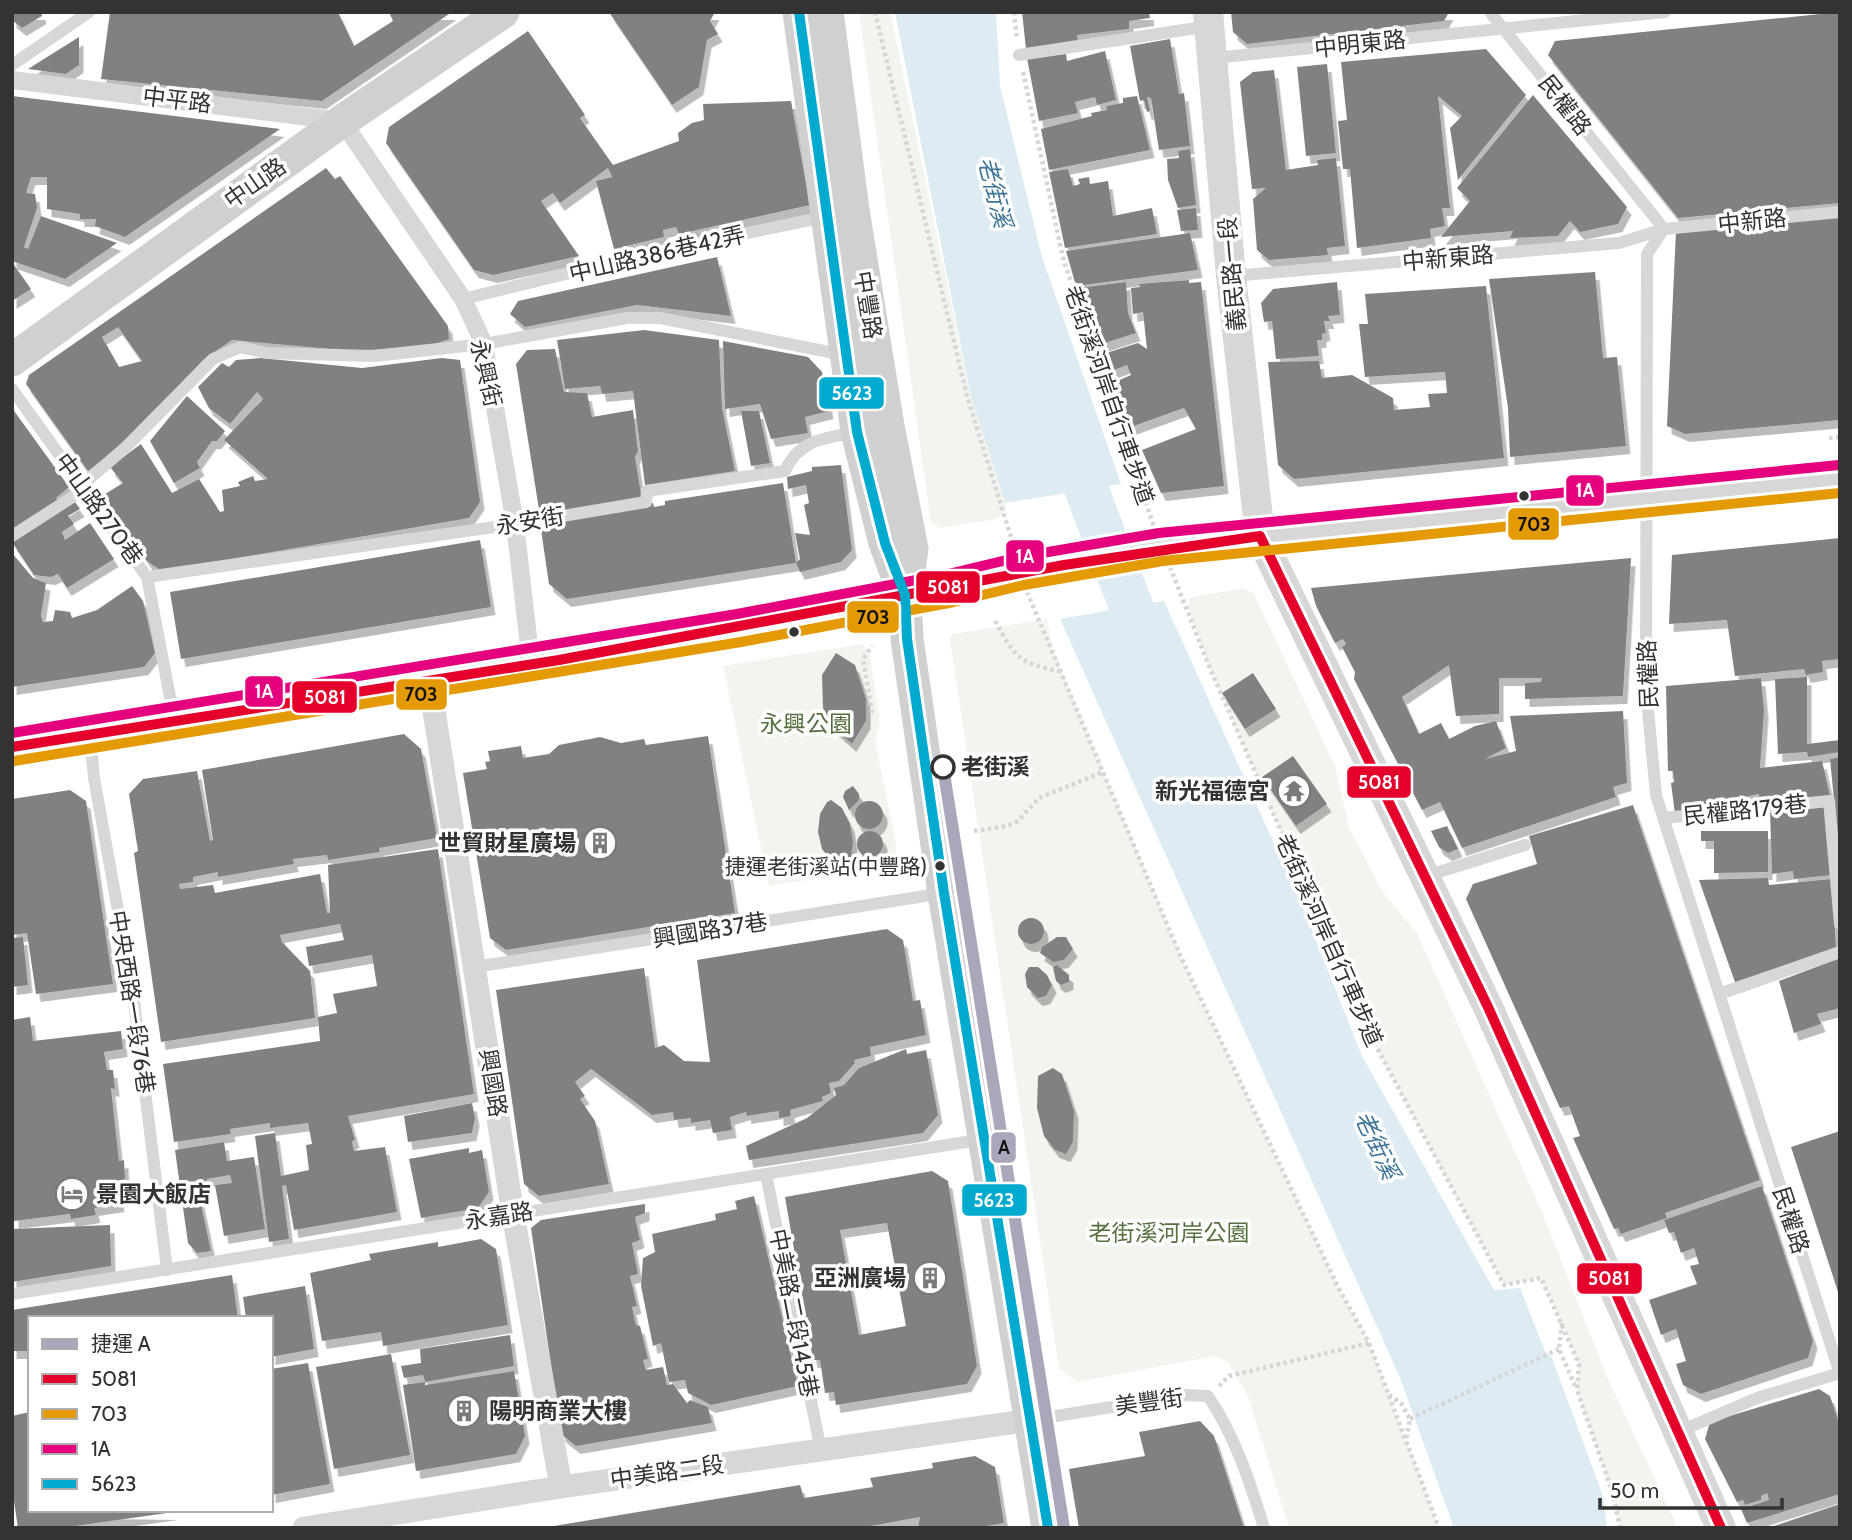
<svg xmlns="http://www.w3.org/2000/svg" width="1852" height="1540" viewBox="0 0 1852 1540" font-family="Cabin,'Noto Sans TC',sans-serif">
<defs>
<filter id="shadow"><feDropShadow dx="4.5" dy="8" stdDeviation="0" flood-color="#0004"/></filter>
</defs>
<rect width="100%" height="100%" fill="#fff"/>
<path fill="#f1f5ed" d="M859 12H890L971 397 1005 503 1006 511 996 519 939 528 931 522Z
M1243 588 1254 594 1335 766 1349 828 1382 891 1417 933 1545 1219 1607 1377 1678 1528H1621L1612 1491 1577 1390 1579 1364 1541 1278 1504 1285 1369 1033 1209 666 1188 609 1189 598Z
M1047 619 1052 647 1180 955 1337 1285 1369 1343 1439 1528H1289L1248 1396 1228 1362 1215 1356 1077 1382 1059 1368 950 639 953 634Z
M863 644 870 656 880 722 875 741 896 844 895 865 769 886 723 666Z"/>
<path fill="#ddebf3" d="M895 12H996L1000 86 1042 257 1121 484 1005 503 971 397Z
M1164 601 1302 905 1362 1056 1494 1290 1520 1288 1545 1351 1552 1358 1603 1496 1607 1528H1454L1400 1378 1060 619Z"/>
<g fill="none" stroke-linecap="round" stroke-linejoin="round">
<path stroke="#ddebf3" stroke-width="44" d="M1066 436 1152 661"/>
</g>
<path fill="#818181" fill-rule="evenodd" filter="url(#shadow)" d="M12 12H41L42 16 22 28 12 20Z
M110 12H338L354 46 393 21 389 12H452L322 101 101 79Z
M609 12H715L710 21 718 34 707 40 699 87 672 105Z
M1022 12H1149L1150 18 1129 21V29L1077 35 1078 41 1026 49Z
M1231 12H1449L1444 21 1247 44 1233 32Z
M1840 12V203L1678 218 1548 55 1555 41Z
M528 31 585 115 580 118 613 165 679 141 678 133 692 123 704 120 703 104 791 101 810 205 679 234 676 227 663 230 664 237 614 249 596 181 612 177 608 168 560 203 553 193 541 201 579 256 493 275 474 270 386 143 389 127Z
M79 37V65L66 74 28 69Z
M1170 39 1179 94 1184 93 1190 146 1159 150 1151 98 1147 97 1150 111 1147 112 1144 100 1140 101 1130 46Z
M1486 49 1526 95 1458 180 1450 128 1462 116 1438 96 1450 208H1442L1445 226 1430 229 1431 238 1357 248 1350 169H1343L1338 121 1347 120 1341 62Z
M1105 51 1116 100 1097 105 1095 97 1075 102 1078 113 1039 121 1027 58 1066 54 1067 61Z
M1327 64 1336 153 1306 156 1297 67Z
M1274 70 1286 170 1318 165 1317 160 1336 158 1345 246 1327 248 1328 255 1269 260 1257 250 1253 199 1266 188 1252 189 1240 82 1253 72Z
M1533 95 1627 207 1618 224 1580 232 1570 221 1558 236 1510 238 1513 231 1441 237 1470 201 1457 188Z
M12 96 280 129 125 237 95 226 96 219H80V214L47 209V177H31L26 193 35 194 37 208 24 247 28 249 41 216 117 243 65 279 12 261Z
M1137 96 1150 150 1049 170 1041 129 1092 116 1091 113 1107 110 1106 106 1123 103V98Z
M1190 149 1196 205 1178 208 1168 180 1167 159 1179 158 1178 151Z
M326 168 335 179 340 176 448 326 449 339 430 346 352 351 232 340 203 360 131 437 88 471 26 384 29 375ZM118 327 142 361 119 367 102 337Z
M1068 169 1073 186 1080 184 1078 179 1089 177 1090 184 1108 181 1113 216 1152 208 1157 234 1065 248 1049 172Z
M1196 208 1198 230 1181 231 1177 210Z
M1840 213V420L1685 434 1667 426 1676 231Z
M1190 233 1198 270 1076 286 1066 251Z
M717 257 731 316 637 305 525 327 510 314 518 301Z
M12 262 31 289 12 301Z
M1595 272 1603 358 1617 357 1626 446 1510 457 1508 408 1489 279Z
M1189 280V283L1201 282 1224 486 1161 493 1142 450 1196 429 1184 408 1131 427 1113 383 1131 375 1127 365 1109 372 1103 354 1138 343 1147 349 1143 312 1133 314 1131 288 1140 287 1139 284Z
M1126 282 1128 313 1136 333 1099 345 1079 288Z
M1337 282 1340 315 1328 316 1330 321H1324L1326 333 1322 334V340H1317L1319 356 1276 359 1272 321 1264 322 1261 303 1273 289Z
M1486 286 1504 458 1294 479 1278 465 1268 362 1319 361 1322 378 1352 375 1393 398 1394 410 1430 407 1428 394 1447 393 1445 372 1365 377 1359 324H1368L1365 294Z
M644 330 719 340 722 408 735 471 645 485 633 391 602 394 600 386 565 389 557 340Z
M723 341 808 357 822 372 829 411 805 417 808 433 771 439 760 404 725 409Z
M555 349 564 392 587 393 592 417 633 410 638 451 635 457 642 500 540 516 516 364 527 350Z
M261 358 362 368 442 358 460 360 480 502 469 518 162 571 148 562 102 496 123 483 110 467 141 444 172 493 199 479 220 512 224 511 222 490 240 486 238 482 253 476 255 481 268 479 224 440 263 399 257 392 230 424 209 408 198 387 222 363 229 367 236 360Z
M187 396 225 431 217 441H212L197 462 200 468 174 483 150 441Z
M12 408 69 487 56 498 59 502 12 530Z
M741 411H759L770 463 751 466Z
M841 465 852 550 841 562 800 572 796 563 800 559 795 533 810 535 804 505 809 503 806 485 788 489 787 477 812 471V467Z
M783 483 796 563 567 599 549 584 540 523 653 503 654 507 665 505V501Z
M75 502 80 509 68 516 74 524 62 532 65 540 90 523 114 559 67 588 58 574 51 577 34 575 12 542Z
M1840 538V659L1822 661 1823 672 1806 675 1804 669 1735 676 1727 620 1669 624 1672 555Z
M480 540 491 607 181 659 170 592Z
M12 553 33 578 46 583 41 615 43 622 53 621 55 610 70 612 72 618 97 610 132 586 143 601 155 653 144 667 12 687Z
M1631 558 1623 696 1525 699V683L1541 682 1542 678H1499V714L1456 716 1449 665 1402 697 1419 734 1441 723 1449 739 1475 726 1496 721 1506 748 1485 759 1516 751 1510 716 1623 711 1627 783 1613 787 1616 797 1462 848 1440 802 1422 810 1354 679 1355 672 1342 647 1346 644 1343 639 1335 643 1316 606 1311 588Z
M836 653 855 665 866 699V721L852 744 833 727 823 708 822 675Z
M1253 673 1276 709 1245 729 1222 693Z
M1807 677V744L1840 740V752L1808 757 1807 752 1778 754 1775 679Z
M1761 678 1764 711 1760 768 1822 761 1830 796 1760 806 1759 794 1744 797 1745 806 1675 814 1671 783 1674 782 1673 771H1668L1666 686Z
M404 734 421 749 437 838 379 848 380 852 328 860 327 855 293 859 294 864 218 877V872L193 877V882L179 884 180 889 213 885 215 893 320 874 327 913H330L328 865 438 849 474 1094 348 1116 355 1140 352 1141 354 1151 385 1147 397 1212 294 1230 286 1185 282 1186 289 1239 269 1242 255 1136 275 1133 281 1176 309 1170 306 1145 312 1144 308 1123 270 1128V1123L230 1129 231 1134 174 1142 163 1064 320 1041 318 1017 337 1013 333 994 377 986 372 955 309 966 306 947 344 940 340 924 280 935 282 942 310 971 315 1018 161 1042 134 853 138 851 129 794 143 779 197 771 210 841 213 840 202 770Z
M708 736 735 913 506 950 490 938 463 773 487 769 485 762 490 761 488 751 521 746 523 758 549 754 559 745 600 737 621 743 644 739 646 745Z
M1293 756 1327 804 1296 826 1262 777Z
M1840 757V841H1838L1830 759Z
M853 786 859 794V800L849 810 843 797 845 791Z
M70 790 86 801 113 984 36 994 27 933 12 935V799Z
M831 800 842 808 850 824 853 842 851 858 843 866 831 860 822 849 818 832 820 814 827 802Z
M855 815a14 14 0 1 1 28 0a14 14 0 1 1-28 0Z
M1824 804 1832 875 1794 879 1793 871 1772 874 1770 810Z
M1633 805 1760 1180 1665 1213 1667 1218 1621 1234 1618 1228 1614 1229 1573 1138 1580 1136 1569 1106 1560 1108 1466 899 1473 884 1537 864 1529 836Z
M1447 826 1458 849 1448 853 1439 847 1431 831Z
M1701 831H1768V872L1714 873V841H1701Z
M857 844a13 13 0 1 1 26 0a13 13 0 1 1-26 0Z
M1768 878 1769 885 1832 879 1836 948 1736 985 1699 880Z
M1018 931a13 13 0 1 1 26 0a13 13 0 1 1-26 0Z
M887 929 903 940 913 1001 920 1000 926 1035 870 1047 871 1056 854 1060 855 1063 839 1081 829 1083 831 1093 822 1097 823 1101 790 1110 791 1116 779 1118V1111L747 1116 746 1112 730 1117 732 1130 713 1133 710 1120 691 1123V1118L674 1120 673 1112 652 1115 591 1069 575 1082 585 1096 580 1099 595 1121 609 1184 539 1196 524 1184 496 990 644 968 655 1048 664 1045 684 1061 710 1062 697 960Z
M23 937 28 985 12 987V938Z
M1057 937H1066L1073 949 1064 960 1053 962 1040 953 1042 947Z
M1840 958V1008L1817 1014 1821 1024 1794 1033 1779 981Z
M1057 965 1069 975V982L1061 985 1056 981 1053 967Z
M1029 967H1038L1047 975 1052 985 1046 996 1038 998 1027 987 1025 974Z
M30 1017 33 1041 121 1031 123 1049 104 1052 107 1070H113L115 1089 111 1088 119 1161 124 1160 125 1179 117 1181 120 1204 94 1208 96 1215 71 1219 70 1214 14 1221 12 1020Z
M906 1049 907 1054 926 1050 938 1115 923 1133 749 1160 746 1146 807 1118 836 1095 834 1088 844 1085 859 1068Z
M1053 1068 1062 1074 1074 1111 1073 1142 1066 1154 1055 1150 1044 1136 1037 1108 1038 1076Z
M472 1103 475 1118 472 1133 408 1142 404 1116Z
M1840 1131V1295H1839L1791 1147Z
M224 1142 227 1161 254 1157 265 1229 224 1236 215 1185 232 1183 230 1175 207 1179 199 1195 211 1251 197 1253 188 1243 175 1150Z
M469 1148V1153L482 1150 489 1192 478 1208 421 1218 409 1159Z
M932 1171 948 1181 977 1366 967 1384 836 1405 834 1392 825 1393 820 1360H813L785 1197ZM887 1223 906 1326 859 1335 840 1230Z
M1762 1186 1813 1341 1808 1358 1701 1394 1683 1385 1676 1364 1686 1361 1676 1329 1661 1335 1649 1300 1697 1284 1690 1266 1699 1264 1694 1248 1681 1253 1674 1232 1669 1233 1664 1220Z
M754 1196 798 1386 711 1405 688 1393 685 1380 669 1382 661 1343 653 1346 641 1286 643 1258 655 1252 652 1234 716 1220 715 1214 737 1209 735 1201Z
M645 1204V1213L635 1217 640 1240 632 1243 638 1274 630 1276 637 1306 632 1307 636 1325 640 1326 648 1359 643 1360 646 1370 663 1367 667 1385 673 1384 687 1403 690 1400 708 1407 712 1423 576 1446 561 1434 531 1228 541 1220Z
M110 1225 111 1266 12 1282V1229Z
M481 1239 496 1249 508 1325 383 1346 381 1332 322 1341 310 1273 371 1260 369 1254 438 1242V1247Z
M232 1275 238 1318H30V1351H12V1310Z
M305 1286 314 1349 271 1357V1318H246L243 1297Z
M510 1335 514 1366 425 1382 423 1375 404 1378 401 1366 421 1363 420 1349Z
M391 1354 410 1455 334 1469 316 1367Z
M308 1363 330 1484 271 1495V1369Z
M514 1371 525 1436 516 1454 416 1471 403 1385 425 1382V1385Z
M1819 1389 1830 1396 1840 1426V1494L1747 1523 1741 1509 1769 1500 1767 1493 1761 1496V1500L1745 1505 1743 1500 1737 1502 1705 1439 1710 1422Z
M30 1412V1510L174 1512 61 1528H18L12 1488V1416Z
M1200 1421 1214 1436 1244 1528H1079L1069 1469 1145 1456 1139 1432Z
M975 1456 995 1467 1004 1523 976 1528H918L920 1517 860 1528H542L800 1485 804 1498 873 1487 870 1478 933 1468 932 1463Z
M1840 1504V1528H1771V1527Z"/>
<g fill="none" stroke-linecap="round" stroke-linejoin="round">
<path stroke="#d6d6d6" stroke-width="4.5" stroke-dasharray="3.5 3.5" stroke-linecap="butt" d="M875 12 967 396 1015 550
M1014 12 1017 39
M1023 72 1063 258 1154 527
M1829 438 1840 437
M1170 567 1209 666 1369 1033 1504 1285 1541 1278 1579 1364 1577 1390 1612 1491 1620 1528
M1027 592 1180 955 1337 1285 1369 1343 1439 1528
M995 621C1017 660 1018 662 1062 672
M872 713 863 659 872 646
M974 831 1007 826 1018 821 1039 798 1103 772
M1562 1323 1559 1349 1576 1388
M1219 1386 1229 1376 1369 1343
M1389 1395 1401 1403 1410 1419 1406 1440
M1410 1419 1559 1349"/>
<path stroke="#d7d7d7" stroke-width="12" d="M1490 12 1664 229 1647 254 1646 689 1656 795 1840 1374
M1019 55 1210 26
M1214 58 1665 12
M12 65 89 12
M1232 276 1619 243 1664 229 1840 212
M463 299 655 252 825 217
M12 389 147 577 175 723
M12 536 74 496 81 486 126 447 213 359 240 347 267 353 374 356 484 344 627 318H660L844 355
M147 577 515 524 646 502 647 491 785 471C799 439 826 438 857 432
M90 735 94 778 133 993 167 1270
M1664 818 1829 801 1840 924
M1426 876 1525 845
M475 967 944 893
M1719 994 1840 952
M766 1174 821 1451
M12 1294 985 1139
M1032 1420 1185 1395 1208 1396C1235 1436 1250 1482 1264 1528
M1678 1432 1757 1398 1840 1373"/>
<path stroke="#d7d7d7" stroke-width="18" d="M12 80 342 121 463 299 484 344 515 524 531 663"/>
<path stroke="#d7d7d7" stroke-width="23" d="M429 679 513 1214 561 1487
M12 747 739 628 951 588 1021 571 1161 547 1647 496 1840 479
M304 1528 561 1487 1031 1420"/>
<path stroke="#d7d7d7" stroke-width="30" d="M1208 12 1231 276 1260 536 1488 1007 1721 1528"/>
<path stroke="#d0d0d0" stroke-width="33" d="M799 12 857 432 885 543 904 594
M827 12 853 210 888 426 912 549 905 595 907 639 944 893 1048 1528
M12 360 342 121 503 12"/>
<defs>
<path id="bus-1" d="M1260 536 1488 1007 1721 1528
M12 747 559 660 1064 565 1260 536"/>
<path id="bus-2" d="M14 761 741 642 954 602 1024 585 1163 561 1840 493"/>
<path id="bus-3" d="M12 733 737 614 948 574 1019 557 1159 533 1839 465"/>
<path id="bus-4" d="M799 12 857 432 885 543 905 595 907 639 944 893 1048 1528"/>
</defs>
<use href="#bus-1" stroke="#fff" stroke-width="16"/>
<use href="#bus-2" stroke="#fff" stroke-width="16"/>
<use href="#bus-3" stroke="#fff" stroke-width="16"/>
<use href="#bus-4" stroke="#fff" stroke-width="16"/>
<use href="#bus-1" stroke="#e4002b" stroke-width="10"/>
<use href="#bus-2" stroke="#e39a05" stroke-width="10"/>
<use href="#bus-3" stroke="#e5007d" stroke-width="10"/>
<use href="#bus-4" stroke="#00a9ce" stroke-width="10"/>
<defs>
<path id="metro-1" d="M943 767 1064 1528"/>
</defs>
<use href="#metro-1" stroke="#fff" stroke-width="18"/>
<use href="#metro-1" stroke="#aca6ba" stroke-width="12"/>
</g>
<defs>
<symbol id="temple-ring" viewBox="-11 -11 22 22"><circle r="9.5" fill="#fff" stroke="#7a7a7a" stroke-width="1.5"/><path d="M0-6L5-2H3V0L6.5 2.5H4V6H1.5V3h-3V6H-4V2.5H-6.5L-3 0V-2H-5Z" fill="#7a7a7a"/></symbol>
<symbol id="building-ring" viewBox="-11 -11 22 22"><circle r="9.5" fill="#fff" stroke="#7a7a7a" stroke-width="1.5"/><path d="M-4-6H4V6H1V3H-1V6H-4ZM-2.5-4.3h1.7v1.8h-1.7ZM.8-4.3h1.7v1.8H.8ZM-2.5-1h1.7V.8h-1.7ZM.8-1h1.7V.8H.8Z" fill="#7a7a7a"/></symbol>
<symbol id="hotel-ring" viewBox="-11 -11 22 22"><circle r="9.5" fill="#fff" stroke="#7a7a7a" stroke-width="1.5"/><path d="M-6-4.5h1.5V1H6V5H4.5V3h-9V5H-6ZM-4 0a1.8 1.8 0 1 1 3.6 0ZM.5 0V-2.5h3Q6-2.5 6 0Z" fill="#7a7a7a"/></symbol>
</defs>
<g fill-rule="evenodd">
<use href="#temple-ring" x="1275" y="772" width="38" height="38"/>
<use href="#building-ring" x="581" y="824" width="38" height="38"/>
<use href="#hotel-ring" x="53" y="1175" width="38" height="38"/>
<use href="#building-ring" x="911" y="1259" width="38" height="38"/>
<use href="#building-ring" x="445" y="1392" width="38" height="38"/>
</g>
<g fill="#333" stroke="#fff" stroke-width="2.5">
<circle cx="1524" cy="496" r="6"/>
<circle cx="794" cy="632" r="6"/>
<circle cx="940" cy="866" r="6"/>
</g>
<circle fill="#fff" stroke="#333" stroke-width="3.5" cx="943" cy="767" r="11"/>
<g text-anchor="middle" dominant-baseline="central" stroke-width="7" stroke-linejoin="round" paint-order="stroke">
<g font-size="21" fill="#333" stroke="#fff" text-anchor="end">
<text x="927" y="866">捷運老街溪站(中豐路)</text>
</g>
<g font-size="23" fill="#333" stroke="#fff">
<text transform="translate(1360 44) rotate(-6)">中明東路</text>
<text transform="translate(177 100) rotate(7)">中平路</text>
<text transform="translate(1565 105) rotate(52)">民權路</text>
<text transform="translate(255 183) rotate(-35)">中山路</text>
<text transform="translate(1752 221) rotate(-6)">中新路</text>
<text transform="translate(657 254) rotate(-13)">中山路386巷42弄</text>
<text transform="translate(1448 258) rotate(-5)">中新東路</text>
<text transform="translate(1232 274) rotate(-95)">義民路一段</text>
<text transform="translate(868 305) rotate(81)">中豐路</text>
<text transform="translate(486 373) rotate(77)">永興街</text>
<text transform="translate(1109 395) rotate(71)">老街溪河岸自行車步道</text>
<text transform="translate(99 509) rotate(54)">中山路270巷</text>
<text transform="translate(530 521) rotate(-9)">永安街</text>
<text transform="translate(1648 674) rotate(-92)">民權路</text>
<text transform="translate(1745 810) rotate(-6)">民權路179巷</text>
<text transform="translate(710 930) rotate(-9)">興國路37巷</text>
<text transform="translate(1329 940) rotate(66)">老街溪河岸自行車步道</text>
<text transform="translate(132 1002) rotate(81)">中央西路一段76巷</text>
<text transform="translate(493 1083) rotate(81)">興國路</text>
<text transform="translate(499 1216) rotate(-9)">永嘉路</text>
<text transform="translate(1791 1220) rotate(72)">民權路</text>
<text transform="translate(794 1313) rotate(79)">中美路二段145巷</text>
<text transform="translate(1149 1402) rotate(-8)">美豐街</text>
<text transform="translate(667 1472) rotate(-8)">中美路二段</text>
</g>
<g font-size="23" fill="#56703f" stroke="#fff">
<text x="806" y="724">永興公園</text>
<text x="1169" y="1233">老街溪河岸公園</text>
</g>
<g font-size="23" font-weight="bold" fill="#333" stroke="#fff" text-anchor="start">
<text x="961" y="767">老街溪</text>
</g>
<g font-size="23" font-weight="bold" fill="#333" stroke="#fff" text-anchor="end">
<text x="1270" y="791">新光福德宮</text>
<text x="576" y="843">世貿財星廣場</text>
<text x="96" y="1194" text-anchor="start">景園大飯店</text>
<text x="906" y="1278">亞洲廣場</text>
<text x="489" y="1411" text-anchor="start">陽明商業大樓</text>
</g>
<g font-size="24" font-style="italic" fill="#3f7597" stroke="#fff">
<text transform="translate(995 192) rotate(76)">老街溪</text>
<text transform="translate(1377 1145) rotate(65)">老街溪</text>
</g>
</g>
<g stroke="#fff" stroke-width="2.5">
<rect x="818" y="376" width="67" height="34" rx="7" fill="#00a9ce"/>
<rect x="1565" y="474" width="40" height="33" rx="7" fill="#e5007d"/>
<rect x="1507" y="507" width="53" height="34" rx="7" fill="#e39a05"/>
<rect x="1005" y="539" width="40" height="34" rx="7" fill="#e5007d"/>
<rect x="915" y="570" width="66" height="34" rx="7" fill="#e4002b"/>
<rect x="846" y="600" width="54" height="34" rx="7" fill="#e39a05"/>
<rect x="244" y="675" width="40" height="33" rx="7" fill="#e5007d"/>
<rect x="395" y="678" width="53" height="33" rx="7" fill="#e39a05"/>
<rect x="291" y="680" width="67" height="34" rx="7" fill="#e4002b"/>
<rect x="1346" y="765" width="66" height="34" rx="7" fill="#e4002b"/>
<rect x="990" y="1131" width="27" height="33" rx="7" fill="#aca6ba"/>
<rect x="961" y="1183" width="67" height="34" rx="7" fill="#00a9ce"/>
<rect x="1576" y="1262" width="67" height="33" rx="7" fill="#e4002b"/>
</g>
<g font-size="19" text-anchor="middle" font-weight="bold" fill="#fff">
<text x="852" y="400">5623</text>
<text x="1585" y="497">1A</text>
<text x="1025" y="563">1A</text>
<text x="948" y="594">5081</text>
<text x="264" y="698">1A</text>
<text x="325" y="704">5081</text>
<text x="1379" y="789">5081</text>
<text x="994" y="1207">5623</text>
<text x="1609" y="1285">5081</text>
</g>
<g font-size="19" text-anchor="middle" font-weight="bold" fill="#111">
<text x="1534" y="531">703</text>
<text x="873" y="624">703</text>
<text x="421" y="701">703</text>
<text x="1004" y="1154">A</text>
</g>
<rect width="1852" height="1540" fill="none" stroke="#333333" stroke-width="28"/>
<rect x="28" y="1316" width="245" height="196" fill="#ffffff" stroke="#adadad" stroke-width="2"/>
<rect x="42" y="1339" width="35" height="10" fill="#aca6ba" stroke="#adadad" stroke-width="2"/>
<text x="91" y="1351" font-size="21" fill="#333333">捷運 A</text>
<rect x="42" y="1374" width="35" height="10" fill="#e4002b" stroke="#adadad" stroke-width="2"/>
<text x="91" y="1386" font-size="21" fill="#333333">5081</text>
<rect x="42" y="1409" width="35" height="10" fill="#e39a05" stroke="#adadad" stroke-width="2"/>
<text x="91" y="1421" font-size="21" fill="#333333">703</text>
<rect x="42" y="1444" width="35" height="10" fill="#e5007d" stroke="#adadad" stroke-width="2"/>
<text x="91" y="1456" font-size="21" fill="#333333">1A</text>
<rect x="42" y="1479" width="35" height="10" fill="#00a9ce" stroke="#adadad" stroke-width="2"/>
<text x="91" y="1491" font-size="21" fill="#333333">5623</text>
<path d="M1600 1498v10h182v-10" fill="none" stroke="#333333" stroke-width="3.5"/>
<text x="1610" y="1498" font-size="21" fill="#333333" stroke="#ffffff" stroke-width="5" paint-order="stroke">50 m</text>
</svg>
